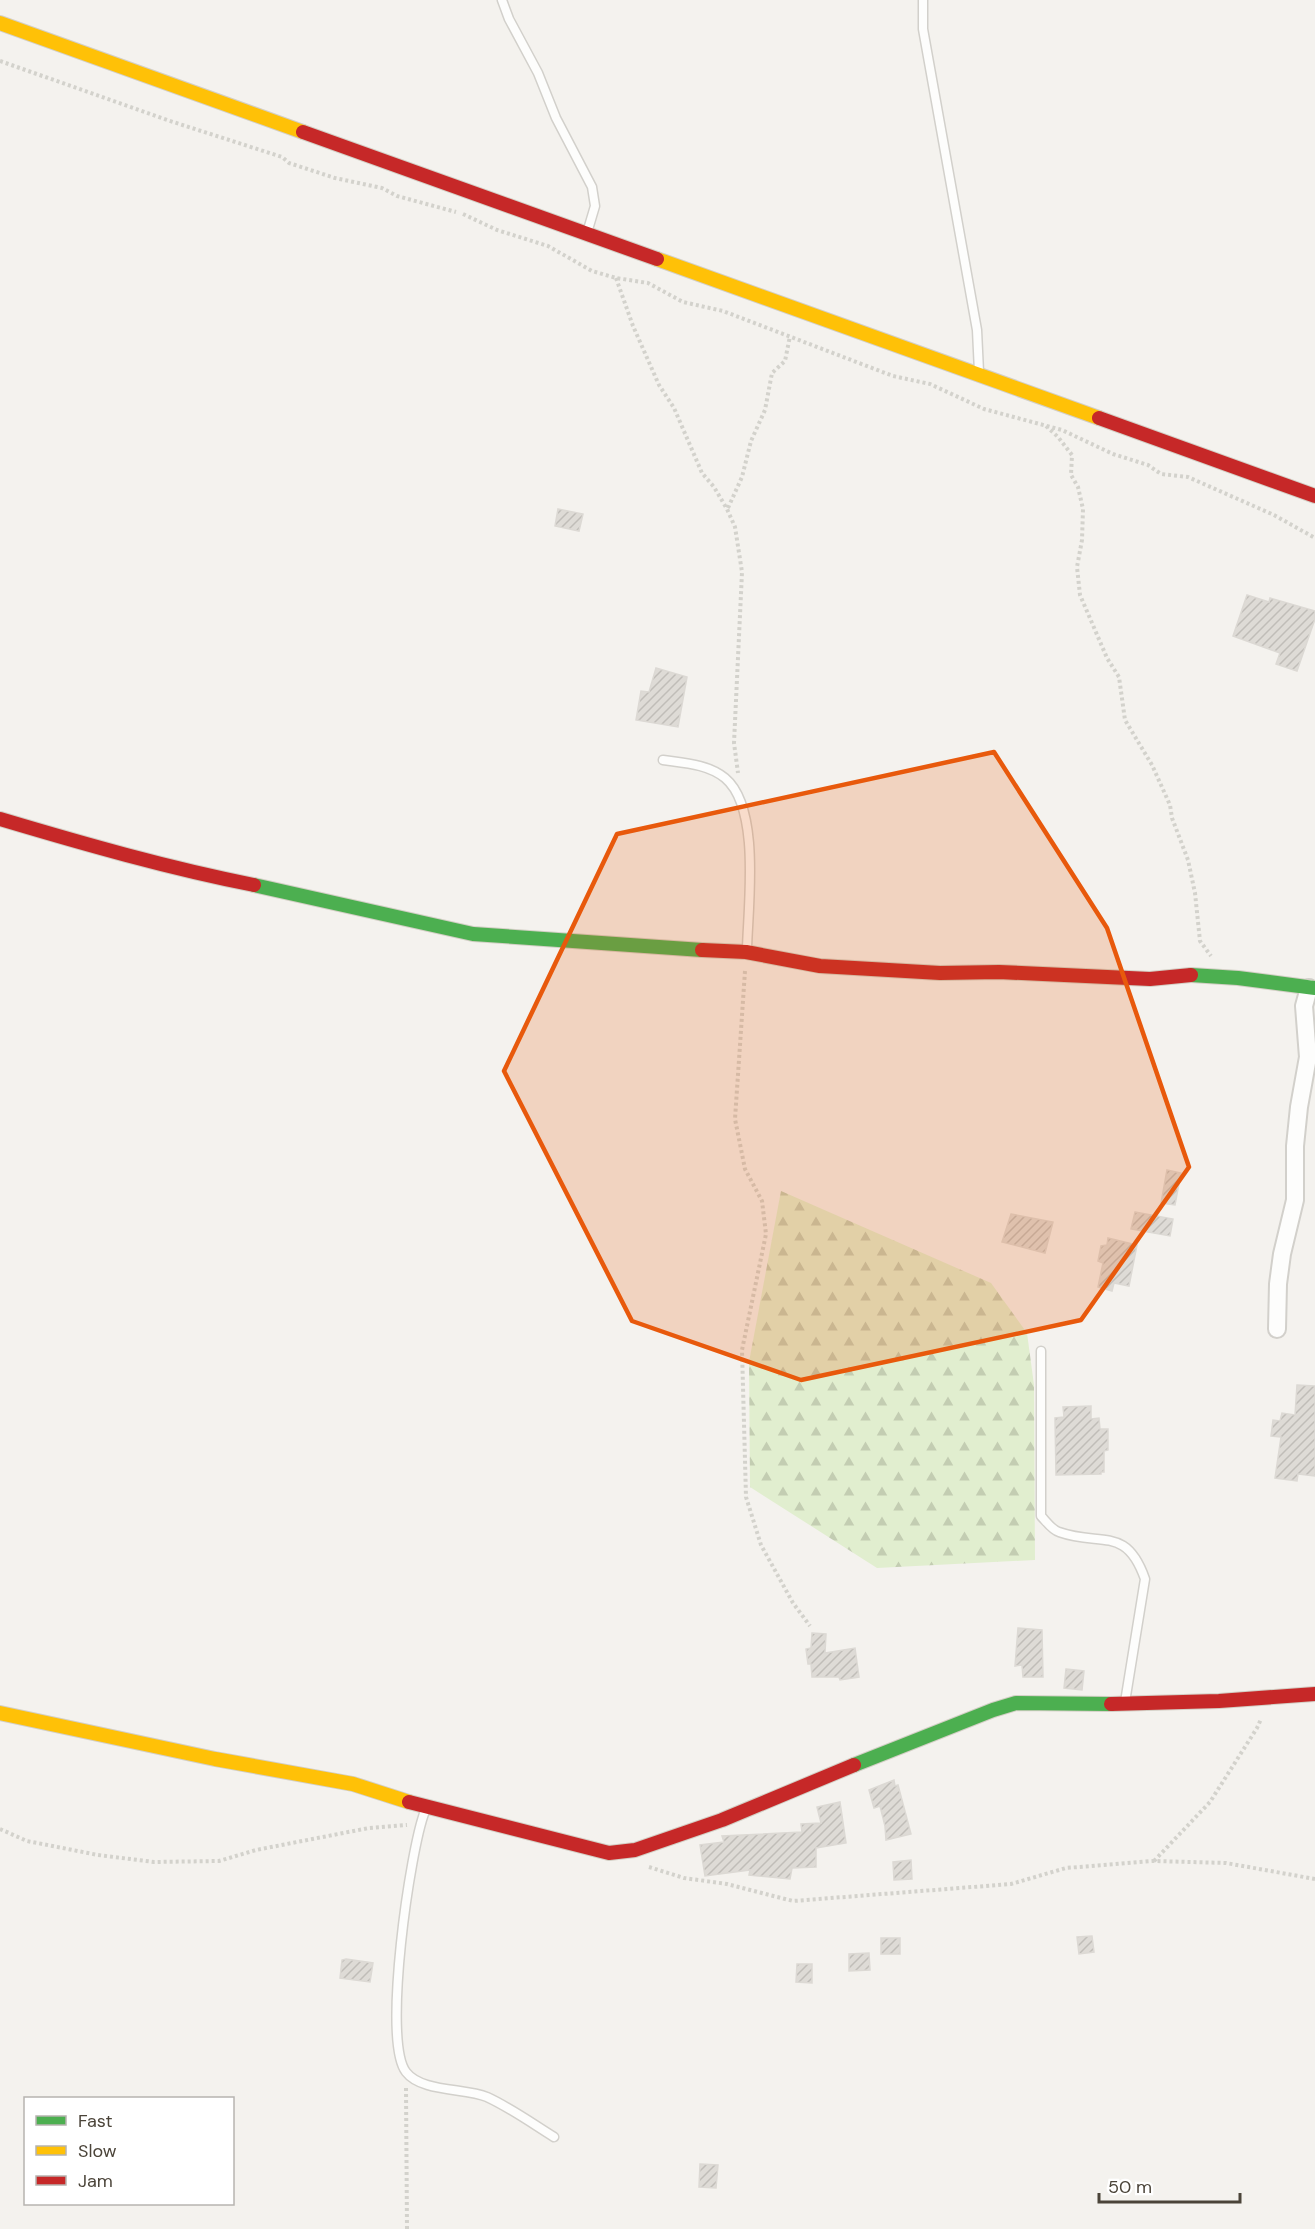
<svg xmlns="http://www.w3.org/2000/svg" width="1315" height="2229" viewBox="0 0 1315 2229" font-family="'DM Sans',sans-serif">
<defs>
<pattern id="forest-firs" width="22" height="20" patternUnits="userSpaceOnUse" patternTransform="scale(1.5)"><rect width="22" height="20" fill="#e1eecf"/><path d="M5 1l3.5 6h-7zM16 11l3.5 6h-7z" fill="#c3cdb2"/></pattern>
<pattern id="building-hatch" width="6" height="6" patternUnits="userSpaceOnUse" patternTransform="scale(1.5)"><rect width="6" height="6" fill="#dedbd6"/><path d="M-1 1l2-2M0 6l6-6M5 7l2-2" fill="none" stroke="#c0bdb8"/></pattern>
</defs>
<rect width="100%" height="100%" fill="#f4f2ee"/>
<path fill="url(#forest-firs)" d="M781 1191 991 1283 1027 1333 1034 1385 1035 1560 877 1568 750 1487 749 1362Z"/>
<path fill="url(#building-hatch)" stroke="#dcd9d4" stroke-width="1.5" d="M558 509 583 514 579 531 555 526Z
M1247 595 1269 602 1270 598 1315 611V619L1297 671 1276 664 1280 653 1233 636Z
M656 668 687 677 678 727 636 720 641 691 649 692Z
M1167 1170 1181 1173 1175 1205 1161 1203Z
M1135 1212 1173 1219 1170 1236 1131 1229Z
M1011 1214 1053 1222 1045 1253 1002 1242Z
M1108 1238 1137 1245 1129 1286 1114 1283 1112 1291 1098 1287 1103 1263 1098 1261 1101 1246 1107 1245Z
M1297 1385 1315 1386V1476L1298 1474 1297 1481 1275 1478 1281 1437 1271 1436 1273 1420 1280 1421 1282 1413 1295 1415Z
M1091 1406V1419L1099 1418 1100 1429H1108V1450L1104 1451V1472H1101V1474L1056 1475 1055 1418 1064 1417 1063 1407Z
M1018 1628 1042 1630 1043 1677H1023L1022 1665 1015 1666Z
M812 1633 826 1634 825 1653 855 1648 859 1677 840 1680 839 1677H812L811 1664H808L806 1649 811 1648Z
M1066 1669 1084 1671 1082 1690 1064 1688Z
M894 1780 895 1786 898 1785 911 1834 886 1840 885 1826 880 1806 874 1808 869 1790Z
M840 1802 846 1843 816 1848V1867L792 1868 790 1879 749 1875 750 1870 705 1876 700 1845 724 1842 722 1836 802 1832 801 1824 821 1823 817 1807Z
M911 1860 912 1879 894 1880 893 1862Z
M1092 1936 1094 1952 1079 1954 1077 1937Z
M881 1938H900V1954H881Z
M869 1953 870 1970 849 1971V1954Z
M346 1959 373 1963 370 1982 340 1978 342 1960Z
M797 1964H812V1983L796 1982Z
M700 2164 718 2165 716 2188 699 2187Z"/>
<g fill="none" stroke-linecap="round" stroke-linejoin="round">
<defs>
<path id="lane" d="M502 0 509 19 538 73 556 118 592 187 595 206 587 233
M923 0V29L977 330 979 372
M663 760C684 763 708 764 725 778 761 808 748 906 747 949
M1041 1351V1516C1046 1521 1052 1530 1059 1532 1101 1547 1126 1525 1145 1579L1125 1702
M425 1811C410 1849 382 2041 406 2072 421 2092 465 2088 487 2097 511 2108 533 2124 554 2137"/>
<path id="street" d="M1277 1329 1278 1284 1282 1254 1295 1200V1146L1299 1107 1308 1057 1304 1006 1309 988"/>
<path id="fast" d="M254 885 473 934 702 950
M1191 975 1238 978 1315 988
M854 1765 993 1710 1016 1703 1111 1704"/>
<path id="slow" d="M0 23 303 132
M657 259 1099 418
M0 1713 215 1759 353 1784 409 1802"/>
<path id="jam" d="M303 132 657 259
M1099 418 1315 496
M0 819C84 844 168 868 254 885
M702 950 746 952 820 966 940 973 999 972 1150 979 1191 975
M1111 1704 1219 1701 1315 1694
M409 1802 609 1853 635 1850 722 1820 854 1765"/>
</defs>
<use href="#lane" stroke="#d2d0cb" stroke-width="11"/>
<use href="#street" stroke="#d2d0cb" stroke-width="20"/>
<use href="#fast" stroke="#d3cfc5" stroke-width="16"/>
<use href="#slow" stroke="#d3cfc5" stroke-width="16"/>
<use href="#jam" stroke="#d3cfc5" stroke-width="16"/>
<path stroke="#d3d2cc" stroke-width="4" stroke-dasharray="3 3" stroke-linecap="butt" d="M0 61 167 120 282 157 289 163 335 178 382 188 397 196 456 212
M463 214 497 230 548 246 592 271 616 278 648 283 683 302 723 311 893 376 930 384 984 409 1062 430 1113 454 1148 465 1161 474 1188 477 1274 515 1315 538
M616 278 633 326 659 385 674 408 702 473 714 487 727 509 735 527 742 572 734 743 738 773
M1046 426 1058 437 1072 455 1071 475 1078 487 1083 509 1082 540 1077 567 1080 595 1107 658 1119 677 1125 720 1152 765 1170 805 1172 818 1188 860 1195 893 1200 941 1211 956
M728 508 742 477 751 441 765 410 772 373 785 361 790 336
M745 971 735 1119 745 1169 762 1201 766 1234 742 1350 746 1497 761 1545 793 1603 810 1626
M0 1829 27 1841 98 1855 154 1862 219 1861 256 1850 369 1828 407 1825
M1154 1861 1210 1802 1257 1728 1261 1719
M649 1867 684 1878 727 1884 793 1901 1011 1884 1066 1868 1153 1861 1226 1863 1315 1879
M406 2088 407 2229"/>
<use href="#lane" stroke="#fdfdfc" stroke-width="8"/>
<use href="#street" stroke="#fdfdfc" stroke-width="16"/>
<use href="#fast" stroke="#4caf50" stroke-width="14"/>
<use href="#slow" stroke="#ffc107" stroke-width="14"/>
<use href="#jam" stroke="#c62828" stroke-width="14"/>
</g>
<path fill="#e8590c" fill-opacity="0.2" stroke="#e8590c" stroke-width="4.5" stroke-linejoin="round" d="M994 752 1107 928 1189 1167 1081 1320 801 1380 632 1321 504 1071 617 834Z"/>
<rect x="24" y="2097" width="210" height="108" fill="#ffffff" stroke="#b7b4b0" stroke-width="1.5"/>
<rect x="36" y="2116" width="30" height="9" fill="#4caf50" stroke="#b7b4b0" stroke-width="1.5"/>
<text x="78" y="2127" font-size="18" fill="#4b4439">Fast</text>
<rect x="36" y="2146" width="30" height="9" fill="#ffc107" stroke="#b7b4b0" stroke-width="1.5"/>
<text x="78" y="2157" font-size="18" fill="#4b4439">Slow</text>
<rect x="36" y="2176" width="30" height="9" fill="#c62828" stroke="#b7b4b0" stroke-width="1.5"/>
<text x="78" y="2187" font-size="18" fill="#4b4439">Jam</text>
<path d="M1099 2193v9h141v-9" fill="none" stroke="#4b4439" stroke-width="3"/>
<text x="1108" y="2193" font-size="18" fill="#4b4439" stroke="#ffffff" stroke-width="4.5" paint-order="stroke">50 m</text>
</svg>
